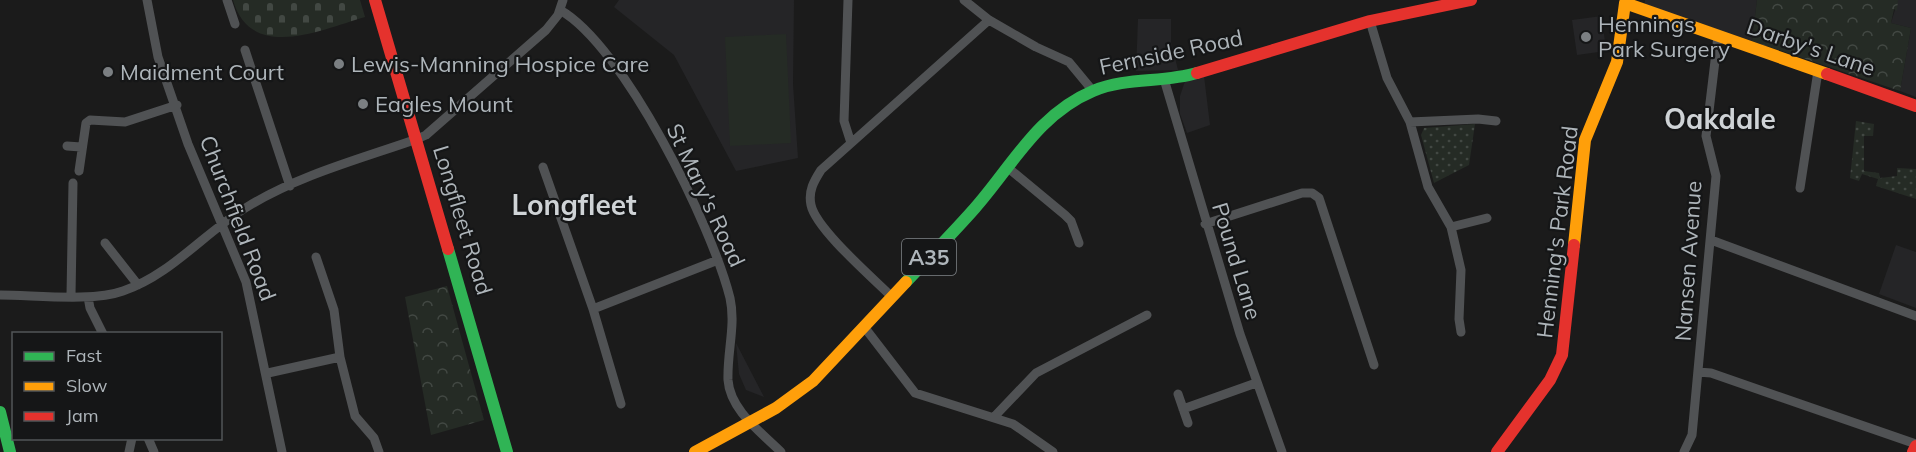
<svg xmlns="http://www.w3.org/2000/svg" width="1916" height="452" viewBox="0 0 1916 452" font-family="Mulish,sans-serif">
<defs>
<pattern id="grass-dots" width="8" height="8" patternUnits="userSpaceOnUse" patternTransform="scale(1.5)"><rect width="8" height="8" fill="#252b25"/><path d="M2 2h.1M6 6h.1" fill="none" stroke="#424843" stroke-width="1.8" stroke-linecap="round"/></pattern>
<pattern id="forest-crowns" width="20" height="18" patternUnits="userSpaceOnUse" patternTransform="scale(1.5)"><rect width="20" height="18" fill="#252b25"/><path d="M2 6a3 3 0 1 1 6 0M12 15a3 3 0 1 1 6 0" fill="none" stroke="#424843"/></pattern>
<pattern id="cemetery-stones" width="16" height="16" patternUnits="userSpaceOnUse" patternTransform="scale(1.5)"><rect width="16" height="16" fill="#252b25"/><path d="M2 7V4a2 2 0 0 1 4 0v3zM10 15v-3a2 2 0 0 1 4 0v3z" fill="#424843"/></pattern>
</defs>
<rect width="100%" height="100%" fill="#1b1b1b"/>
<path fill="#252527" d="M619 0H794L793 84 798 158 736 171 674 55 614 7Z
M1645 0H1757L1752 41 1645 5Z
M1898 0H1916V97L1900 91 1911 28 1891 23Z
M1602 16 1606 51 1577 55 1572 20Z
M1138 19H1171V42L1178 70 1136 71Z
M1204 76 1210 125 1187 133 1180 114V96L1185 81Z
M1896 245 1916 252V308L1879 294Z
M736 343 764 397 746 390 739 374Z"/>
<path fill="url(#grass-dots)" d="M1856 121 1874 124 1873 136H1864V171L1879 173 1880 178 1897 176V168L1916 169V199L1876 186 1878 179 1862 174 1859 181 1850 178Z
M1475 124 1469 165 1434 183 1421 135 1424 128Z"/>
<path fill="url(#forest-crowns)" d="M1757 0H1898L1897 11 1894 9 1891 23 1911 28 1900 91 1752 41Z
M447 286 484 420 431 435 405 297Z"/>
<path fill="url(#cemetery-stones)" d="M233 0H360L365 17C323 29 251 63 233 0Z"/>
<path fill="#252b25" d="M786 34 791 143 730 146 725 37Z"/>
<g fill="none" stroke-linecap="round" stroke-linejoin="round">
<path stroke="#505254" stroke-width="9" d="M147 0 158 57 188 144 246 282 282 452
M227 0 235 24
M848 0 844 121 851 143
M964 0 989 20 1036 47 1069 62 1093 91
M560 10C624 46 712 226 730 298 736 325 727 352 728 380 730 410 761 432 781 452
M1370 21 1387 78 1410 122 1428 187 1451 227 1461 270 1459 319 1461 332
M245 50 290 186
M1164 79 1240 334 1282 452
M1410 122 1478 119 1496 121
M67 146 81 147
M543 167 593 309 621 404
M1007 167 1065 215 1071 221 1079 243
M79 171 86 123 90 120 125 122 177 105
M1800 188 1818 71
M1205 224 1302 193H1312L1319 198 1374 365
M1451 227 1487 218
M1711 240 1916 316
M105 243 138 285
M316 257 334 310 340 357 355 416 374 438 379 452
M0 295C34 295 93 302 123 291 171 275 205 232 247 207 299 175 360 159 417 139L426 135 546 30 558 15 563 0
M71 295 73 183
M88 297 90 308 103 334
M892 297C873 278 816 229 811 205 808 191 814 181 821 170L989 20
M593 309 718 260
M865 328 915 393 1013 424 1053 452
M1698 372 1711 373 1916 444
M268 373 340 357
M1178 394 1188 423
M1183 409 1256 383
M994 417 1036 373 1147 315
M148 438 154 452
M129 452 132 438
M1684 452 1692 435 1716 176 1706 136 1718 36"/>
<path stroke="#30b455" stroke-width="12" d="M448 249 507 452
M906 282C929 257 953 233 975 208 1012 166 1038 114 1093 91 1126 77 1163 83 1197 73
M0 412 10 452"/>
<path stroke="#ff9f0a" stroke-width="12" d="M1574 245 1585 140 1617 62 1625 3 1827 74
M695 452 776 408 813 381 906 282"/>
<path stroke="#e5322d" stroke-width="12" d="M375 0 448 249
M1197 73 1370 21 1471 0
M1827 74 1916 106
M1497 452 1550 380 1562 355 1574 245
M1913 452 1916 446"/>
</g>
<g fill="#7b7f82" stroke="#151617" stroke-width="2">
<circle cx="1586" cy="37" r="6"/>
<circle cx="339" cy="64" r="6"/>
<circle cx="108" cy="72" r="6"/>
<circle cx="363" cy="104" r="6"/>
</g>
<g text-anchor="middle" dominant-baseline="central" stroke-width="4.5" stroke-linejoin="round" paint-order="stroke">
<rect fill="#151617" stroke="#808589" stroke-width="1.5" x="902" y="239" width="54" height="36" rx="4.5"/>
<g font-size="21" font-weight="bold" fill="#aeb5ba">
<text x="929" y="257">A35</text>
</g>
<g font-size="22" fill="#aeb5ba" stroke="#151617" text-anchor="start">
<text x="1598" y="24">Hennings<tspan x="1598" dy="25">Park Surgery</tspan></text>
<text x="351" y="64">Lewis-Manning Hospice Care</text>
<text x="120" y="72">Maidment Court</text>
<text x="375" y="104">Eagles Mount</text>
</g>
<g font-size="22" fill="#aeb5ba" stroke="#151617">
<text transform="translate(1811 47) rotate(19)">Darby's Lane</text>
<text transform="translate(1171 52) rotate(-12)">Fernside Road</text>
<text transform="translate(706 195) rotate(65)">St Mary's Road</text>
<text transform="translate(238 218) rotate(69)">Churchfield Road</text>
<text transform="translate(463 220) rotate(73)">Longfleet Road</text>
<text transform="translate(1557 232) rotate(-83)">Henning's Park Road</text>
<text transform="translate(1237 261) rotate(73)">Pound Lane</text>
<text transform="translate(1688 261) rotate(-86)">Nansen Avenue</text>
</g>
<g font-size="28" font-weight="bold" fill="#cfd3d6" stroke="#151617">
<text x="1720" y="118">Oakdale</text>
<text x="574" y="204">Longfleet</text>
</g>
</g>
<rect x="12" y="332" width="210" height="108" fill="#151617" stroke="#525658" stroke-width="1.5"/>
<rect x="24" y="352" width="30" height="9" fill="#30b455" stroke="#525658" stroke-width="1.5"/>
<text x="66" y="362" font-size="18" fill="#aeb5ba">Fast</text>
<rect x="24" y="382" width="30" height="9" fill="#ff9f0a" stroke="#525658" stroke-width="1.5"/>
<text x="66" y="392" font-size="18" fill="#aeb5ba">Slow</text>
<rect x="24" y="412" width="30" height="9" fill="#e5322d" stroke="#525658" stroke-width="1.5"/>
<text x="66" y="422" font-size="18" fill="#aeb5ba">Jam</text>
</svg>
